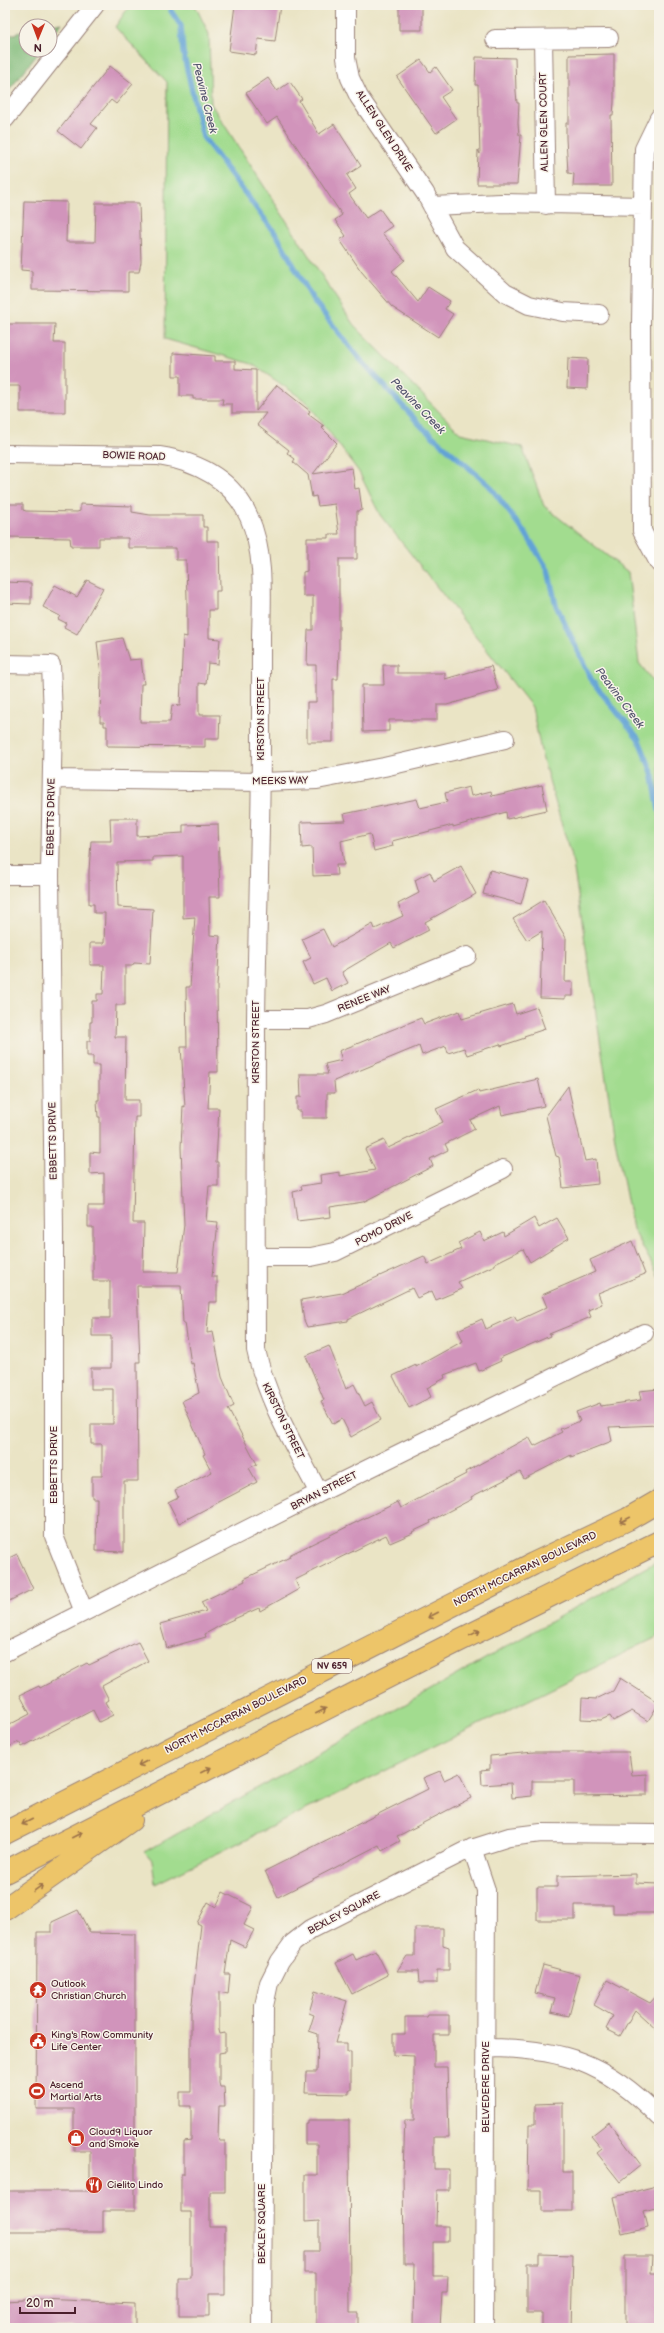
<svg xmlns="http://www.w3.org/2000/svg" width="664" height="2333" viewBox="0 0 664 2333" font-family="'Balsamiq Sans',sans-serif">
<rect width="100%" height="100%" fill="#f7f3e8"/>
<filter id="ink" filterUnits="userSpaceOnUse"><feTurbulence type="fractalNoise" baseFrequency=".025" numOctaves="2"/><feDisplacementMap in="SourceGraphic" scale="8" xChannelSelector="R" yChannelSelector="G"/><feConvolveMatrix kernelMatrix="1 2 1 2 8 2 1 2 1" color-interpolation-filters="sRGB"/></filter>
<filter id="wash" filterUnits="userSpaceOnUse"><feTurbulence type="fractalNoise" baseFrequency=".012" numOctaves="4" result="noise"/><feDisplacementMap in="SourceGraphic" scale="16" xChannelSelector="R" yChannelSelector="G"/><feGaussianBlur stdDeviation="0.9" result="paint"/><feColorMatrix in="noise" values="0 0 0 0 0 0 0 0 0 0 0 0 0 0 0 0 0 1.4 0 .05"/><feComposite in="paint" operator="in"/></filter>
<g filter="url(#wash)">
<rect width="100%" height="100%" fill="#eae4c5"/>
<path fill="#a2dc8f" stroke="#767e5d" d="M130 5H195L209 34 211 104 353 324 460 433 522 447 544 506 628 572 639 663 659 689V1277L633 1229 616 1145 573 863 542 756 532 707 380 515 359 472 307 402 252 364 165 339 167 82 115 27Z
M659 1560V1636L155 1884 152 1860 145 1852Z"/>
<path fill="#81bc7a" stroke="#666e52" d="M62 23 50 38V26H47Z
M26 30V50H41L5 95V37Z"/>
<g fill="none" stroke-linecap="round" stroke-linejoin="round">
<path stroke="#62a3d6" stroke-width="5.5" d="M171 11 181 26 183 52 203 137 278 237 313 300 359 358 422 427 489 485 528 537 548 570 556 605 592 681 638 738 652 772 659 810"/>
</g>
<g id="blocks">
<path fill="#d194bb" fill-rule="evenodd" d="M235 5H280L275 41 258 39 256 55 229 51Z
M399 5H422V30H399Z
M614 54V102L613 115H611L612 186H573L574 174 568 173 566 138V123H569V55Z
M476 57 515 58 516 91 517 103H519L518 123 519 135H521L517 184H477L478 150 480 154 478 85H475Z
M421 60 430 72 436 67 452 90 441 97 456 119 436 133 397 77Z
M110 66 133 84 116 104 111 100 91 124 97 128 81 149 58 131Z
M268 78 277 91 290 82 302 99 299 101 319 134 334 124 361 166 347 175 356 189 349 194 366 218 380 209 392 226 382 233 405 260 392 271 418 302 428 287 450 301 445 309 453 314 438 337 392 307 361 271 340 240 346 236 335 220 342 215 277 117 267 124 246 93Z
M24 201 67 202 66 242H95L96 203H139L141 262 139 272H128V291L32 290V271L21 270Z
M5 324H55L54 343H65V412H20V386H5Z
M173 353 215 356V361H235V369L256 370V411L277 385 310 411 308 414 324 426 322 428 337 443 313 474 352 468 355 489 359 488 362 510 357 511V559H339V649L338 679H333V742H307V702H316V665H307L308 630H313V596H303V572L307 571V538H329V534H339L335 504 318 506 316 496 312 497 308 475 293 462 295 459 287 453 289 450 257 425 266 413H232V404H222L223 399H193V396H180V376H173Z
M568 358 588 359 587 389 567 388Z
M5 504H23V510L26 511 77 512 80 511V504L102 505 132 506V512L150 515H203V527H207V541H219L220 591H216V610H209V638L220 639 218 664 208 663 206 684 199 683V715H220L219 739H205V747L107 746V726H104V722H100L101 674 97 642 122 638 129 660 141 659 144 684H141L140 722H170L172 705 180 706 183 636 187 637V599L186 560H176V548H128V538H99V546H71L70 538 5 537Z
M87 580 103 588 77 634 64 627 66 623 58 619 60 616 43 607 55 585 77 597Z
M5 582 31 583V604L5 603Z
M383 665H397V673H445V679L491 666 498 690 447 705H437V720H389V731L363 732 362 685H384Z
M542 785 547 810 507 819 506 812 453 827V825L392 841 393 846 374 851 370 834 341 841 344 865H336L337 875 313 876 312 847 302 848 301 822 346 821 344 814 417 799 420 808 447 802 445 793 469 787 471 796 491 791 492 796Z
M110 818H137V836L183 833V825L218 824 220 897H209L210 935 220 936 217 987 218 1072H210L208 1108H219L216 1162H218V1186H209L206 1221 218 1222 212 1277H217V1302H209L207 1333 213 1332 222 1377 234 1406 228 1409 257 1464 249 1468 257 1482 179 1523 168 1502 178 1497 175 1490 212 1472 203 1455 205 1454 182 1401 199 1393 193 1363 191 1364 185 1323H183L181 1286H137L140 1362H137L138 1481H124V1552L96 1551 97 1498H92V1476H102V1444H91V1424H113V1389H91V1368H111V1336H92V1318H110V1281H93V1227H88V1206H104V1173L90 1174V1152L100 1153V1117H98L97 1100H99V1065H93V1056H87V1041H90V1022H92V1001H97V994H103L104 965H90V943H104L105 913H94V904H89V871L91 841H111ZM183 856V918L195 917 190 987H186L187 1047H181L185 1107 183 1106 181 1147 184 1225 178 1272H143L144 1223H133L135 1117H139V1100H125L126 1037H115L116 1005H125V966H132L134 963 150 964 153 909 118 907 117 862 153 861V857Z
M461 866 476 894 425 922 429 930 394 948 391 943 342 972 348 983 332 991 326 978 313 984 303 962 311 958 302 939 323 929 332 947 373 924 375 929 403 916 398 904 419 893 415 880 430 872 434 881Z
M490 870 528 880 521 904 483 894Z
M544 900 566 938 565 982H573V996H565V999L540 998 542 931 527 940 513 919Z
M513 1004 516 1014 537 1007 545 1029 524 1036 525 1038 501 1046 500 1044 467 1055 464 1048 448 1053 446 1046 422 1055 419 1046 334 1081 335 1093H327V1118H301V1111H297V1097H301L300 1074H328L325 1064 342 1060 339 1051 421 1018 424 1024 459 1011 462 1019Z
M538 1079 544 1106 502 1115 500 1106 470 1120 475 1129 445 1144 448 1150 430 1159 433 1166 363 1202 330 1207 331 1217 297 1221 293 1192 302 1190 301 1186 321 1183 320 1175 340 1172V1176L375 1170 365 1149 384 1140 388 1148 443 1122 436 1109 478 1090 479 1093Z
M568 1086 585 1161 596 1159 598 1184 563 1188 559 1157 556 1156 546 1116Z
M534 1218 539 1228 557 1218 569 1238 530 1262 523 1249 495 1263V1265L458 1282 462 1289 436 1300 432 1291 417 1298 412 1288 348 1319V1321L307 1327 304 1320 301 1300 342 1293 424 1256 428 1264 461 1249 458 1243 480 1232 484 1241 503 1232 504 1236Z
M632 1241 645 1274 598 1293 602 1304 588 1310 591 1317 549 1334 550 1336 500 1358 501 1361 479 1371 476 1363 444 1375 445 1378 427 1388 431 1397 409 1408 393 1376 416 1365V1367L463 1341 458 1330 482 1319 486 1329 514 1316 517 1321 547 1307 542 1295 595 1272 590 1260Z
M329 1346 346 1389 354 1384 365 1406 372 1402 381 1420 351 1437 342 1419 333 1424 321 1401 324 1400 306 1356Z
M659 1389V1425L609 1427 612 1441 571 1457V1455L524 1479 520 1472 471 1497 472 1499 430 1521 431 1523 412 1532 413 1533 390 1543 386 1535 295 1580 299 1589 260 1611 259 1608 227 1622 205 1634 206 1637 167 1648 160 1624 206 1611 201 1602 245 1581 244 1579 290 1557 289 1555 398 1502 401 1508 466 1474 465 1472 529 1437 534 1446 562 1432 560 1429 580 1421 576 1412 600 1403 601 1406 641 1400 639 1391Z
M17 1554 33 1589 5 1603V1560Z
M138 1642 148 1661 102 1686 109 1700 106 1702 113 1715 99 1722 93 1710 22 1747 19 1742 5 1749V1727L30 1714 20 1695 39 1686 40 1688 87 1663 89 1665Z
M620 1678 659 1703 648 1721 632 1711 613 1721 610 1716 601 1720 581 1719 582 1698 596 1699 613 1691Z
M534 1752H629L632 1775 647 1774V1795L574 1796V1781H532V1796L512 1798 511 1783 482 1785 481 1770 490 1769V1756Z
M440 1771 444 1780 459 1773 471 1798 402 1834 397 1836 400 1841 382 1851 379 1845 278 1897 265 1871 428 1789 423 1778Z
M636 1874V1883L659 1884V1913H613V1905H575V1920H537V1887H557V1876Z
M223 1892 253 1907 244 1925 254 1930 245 1947 230 1940 225 1974H230L228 1994 219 1992V2030L220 2034 225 2033V2052L219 2053V2083L220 2087H224L225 2106H219L218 2137 219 2141H225V2192H210V2227H225V2294H209V2316H179V2278H191V2212H181V2174H184V2141L191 2140V2106H180V2092H191V2012L201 1925 197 1923 208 1902 216 1907Z
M78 1910 90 1933 135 1934V2211H103V2232H5V2191H90V2151H74V2109H36L37 1932H52V1922Z
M415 1928H443V1945L449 1947V1970H437V1983H419L418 1971H397L407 1956H415Z
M376 1951 388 1975 352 1994 336 1963 353 1954 356 1960Z
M543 1965 580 1975 569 2016 551 2012 555 1998 535 1993Z
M607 1980 650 2003 659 1993V2032L635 2010 620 2036 606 2029 613 2016 594 2005Z
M315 1991 347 2001 335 2043H347V2052H351V2090H349V2094L305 2093 306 2072H317L318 2034 309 2031 314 2015 309 2013Z
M428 2015H449V2035H434V2067H447L449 2137H434V2169H449V2190H437L436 2226H448V2242H433V2276H448L447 2293H442L440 2328H413L414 2264H404L403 2171 405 2120H414V2056L393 2055V2034H405V2017H427Z
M563 2103V2172H572V2211H542V2190H528L529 2125H535V2104Z
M308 2120H349L350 2313H358V2328H316V2273H304V2252H319V2221L305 2222V2175H317V2144H305V2123H308Z
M609 2122 641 2165 620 2182 597 2153 602 2149 591 2136Z
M656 2186 659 2207 644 2211 648 2227 622 2233 614 2197Z
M539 2254 573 2255 571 2328H542V2313H527V2263H539Z
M625 2256H652L651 2273H659V2326L625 2328Z
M40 2299 135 2303V2327H5V2301Z"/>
</g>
</g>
<g filter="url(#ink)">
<use href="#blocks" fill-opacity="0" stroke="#9a8278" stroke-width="1"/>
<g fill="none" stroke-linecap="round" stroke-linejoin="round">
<defs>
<path id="minor" d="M346 5V58L350 78 359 97 425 193 455 248 505 293 529 305 563 312 599 314
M495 39 609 38
M543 39 546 205
M659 118 644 149 641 323 642 531 659 563
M5 119 95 5
M432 206 501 203 643 206
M5 454 159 456C198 462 232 479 249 517 265 553 262 596 261 635 261 670 261 705 261 740 261 833 257 927 256 1021 255 1131 256 1240 256 1350 267 1401 295 1447 319 1493
M5 664 51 665 53 715 50 875 54 1229V1536L84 1612
M52 779 261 782 317 780 384 767 505 739
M5 875H50
M256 1019H308L326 1014 467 956
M256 1257H311L335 1252 503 1169
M5 1652 319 1493 644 1333
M472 1848 486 1890 484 2328
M486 2048C561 2048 606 2062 659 2117
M262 2328 264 2006 269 1983 280 1961 293 1943 311 1929 465 1851 509 1837 541 1833 659 1834"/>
<path id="primary" d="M5 1833 533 1564 628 1519 659 1501
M5 1872 456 1642 659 1542
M5 1909 131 1820"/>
</defs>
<use href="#minor" stroke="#9a8278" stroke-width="20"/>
<use href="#primary" stroke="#9a8278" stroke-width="24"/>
<use href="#minor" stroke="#fff" stroke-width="18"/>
<use href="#primary" stroke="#edc569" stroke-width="22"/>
</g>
<defs><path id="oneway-shaft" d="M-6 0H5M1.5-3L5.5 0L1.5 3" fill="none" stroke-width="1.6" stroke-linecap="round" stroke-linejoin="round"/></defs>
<g stroke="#9c724a">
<use href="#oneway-shaft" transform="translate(625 1520) rotate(153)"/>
<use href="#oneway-shaft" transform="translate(433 1615) rotate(153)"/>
<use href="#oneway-shaft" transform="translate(475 1633) rotate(-26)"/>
<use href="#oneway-shaft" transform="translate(321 1711) rotate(-27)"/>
<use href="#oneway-shaft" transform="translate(143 1763) rotate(153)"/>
<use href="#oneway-shaft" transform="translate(206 1770) rotate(-27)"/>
<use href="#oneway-shaft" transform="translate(27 1822) rotate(153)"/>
<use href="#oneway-shaft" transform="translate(77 1835) rotate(-27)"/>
<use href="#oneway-shaft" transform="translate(38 1888) rotate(-36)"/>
</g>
</g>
<defs>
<symbol id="temple-disc" viewBox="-11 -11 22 22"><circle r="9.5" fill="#c8321e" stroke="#f7f3e8"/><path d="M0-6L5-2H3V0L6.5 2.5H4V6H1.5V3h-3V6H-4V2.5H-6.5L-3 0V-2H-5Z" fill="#fff"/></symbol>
<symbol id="civic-disc" viewBox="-11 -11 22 22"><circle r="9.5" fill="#c8321e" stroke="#f7f3e8"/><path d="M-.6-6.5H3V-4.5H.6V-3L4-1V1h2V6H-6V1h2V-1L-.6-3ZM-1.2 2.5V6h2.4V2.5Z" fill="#fff"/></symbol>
<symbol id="stadium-disc" viewBox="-11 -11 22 22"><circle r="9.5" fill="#c8321e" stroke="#f7f3e8"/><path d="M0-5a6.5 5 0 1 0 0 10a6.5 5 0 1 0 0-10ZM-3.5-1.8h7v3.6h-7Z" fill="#fff"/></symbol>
<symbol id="shop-disc" viewBox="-11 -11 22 22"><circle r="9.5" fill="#c8321e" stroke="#f7f3e8"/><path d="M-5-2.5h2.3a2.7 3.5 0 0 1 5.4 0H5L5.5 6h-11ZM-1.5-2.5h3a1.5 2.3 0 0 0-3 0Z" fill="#fff"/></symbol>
<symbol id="restaurant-disc" viewBox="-11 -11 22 22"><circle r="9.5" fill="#c8321e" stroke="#f7f3e8"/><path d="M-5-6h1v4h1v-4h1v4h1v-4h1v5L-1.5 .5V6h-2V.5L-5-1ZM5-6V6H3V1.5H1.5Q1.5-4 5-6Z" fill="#fff"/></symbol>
</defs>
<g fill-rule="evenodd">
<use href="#temple-disc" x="28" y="1980" width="20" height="20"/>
<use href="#civic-disc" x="28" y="2031" width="20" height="20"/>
<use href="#stadium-disc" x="27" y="2081" width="20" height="20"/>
<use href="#shop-disc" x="66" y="2128" width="20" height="20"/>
<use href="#restaurant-disc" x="84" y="2175" width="20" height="20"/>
</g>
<g text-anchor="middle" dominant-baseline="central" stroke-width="3" stroke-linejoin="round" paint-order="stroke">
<rect fill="#f7f3e8" stroke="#7e5f64" stroke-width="1" x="312" y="1659" width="40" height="14" rx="3"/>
<g font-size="9" font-weight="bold" fill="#4a1f2b">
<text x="332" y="1666">NV 659</text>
</g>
<g font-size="10" fill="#4a1f2b" stroke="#f7f3e8">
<text transform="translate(544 122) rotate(-91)">ALLEN GLEN COURT</text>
<text transform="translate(384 131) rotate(57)">ALLEN GLEN DRIVE</text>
<text transform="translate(134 456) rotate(2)">BOWIE ROAD</text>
<text transform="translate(261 719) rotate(-90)">KIRSTON STREET</text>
<text transform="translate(280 781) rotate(-1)">MEEKS WAY</text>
<text transform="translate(51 817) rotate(-89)">EBBETTS DRIVE</text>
<text transform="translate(364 999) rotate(-22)">RENEE WAY</text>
<text transform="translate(256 1042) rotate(-90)">KIRSTON STREET</text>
<text transform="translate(53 1141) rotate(-91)">EBBETTS DRIVE</text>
<text transform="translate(384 1229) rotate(-27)">POMO DRIVE</text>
<text transform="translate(283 1421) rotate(64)">KIRSTON STREET</text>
<text transform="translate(54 1465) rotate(-90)">EBBETTS DRIVE</text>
<text transform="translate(324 1491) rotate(-27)">BRYAN STREET</text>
<text transform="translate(525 1569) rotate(-26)">NORTH MCCARRAN BOULEVARD</text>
<text transform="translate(236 1715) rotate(-27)">NORTH MCCARRAN BOULEVARD</text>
<text transform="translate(344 1913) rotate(-28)">BEXLEY SQUARE</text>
<text transform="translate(486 2087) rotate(-90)">BELVEDERE DRIVE</text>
<text transform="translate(262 2224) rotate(-90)">BEXLEY SQUARE</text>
</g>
<g font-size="10" fill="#4a1f2b" stroke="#f7f3e8" text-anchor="start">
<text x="51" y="1984">Outlook<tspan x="51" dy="12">Christian Church</tspan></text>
<text x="51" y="2035">King's Row Community<tspan x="51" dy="12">Life Center</tspan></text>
<text x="50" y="2085">Ascend<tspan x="50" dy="12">Martial Arts</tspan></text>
<text x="89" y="2132">Cloud9 Liquor<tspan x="89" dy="12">and Smoke</tspan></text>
<text x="107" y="2185">Cielito Lindo</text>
</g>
<g font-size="11" font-style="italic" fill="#54546f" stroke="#f7f3e8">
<text transform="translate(205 98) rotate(76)">Peavine Creek</text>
<text transform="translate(418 406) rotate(46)">Peavine Creek</text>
<text transform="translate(620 698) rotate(53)">Peavine Creek</text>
</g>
</g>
<rect width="664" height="2333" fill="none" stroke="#f7f3e8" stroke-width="20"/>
<g transform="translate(38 38) rotate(181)"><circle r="19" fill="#f7f3e8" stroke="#b29e9c"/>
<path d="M0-3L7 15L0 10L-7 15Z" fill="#c8321e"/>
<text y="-6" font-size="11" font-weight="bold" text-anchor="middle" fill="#4a1f2b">N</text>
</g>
<path d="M20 2307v6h55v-6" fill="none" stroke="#4a1f2b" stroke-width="2"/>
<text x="26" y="2307" font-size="12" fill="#4a1f2b" stroke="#f7f3e8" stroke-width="3" paint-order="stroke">20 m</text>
</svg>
